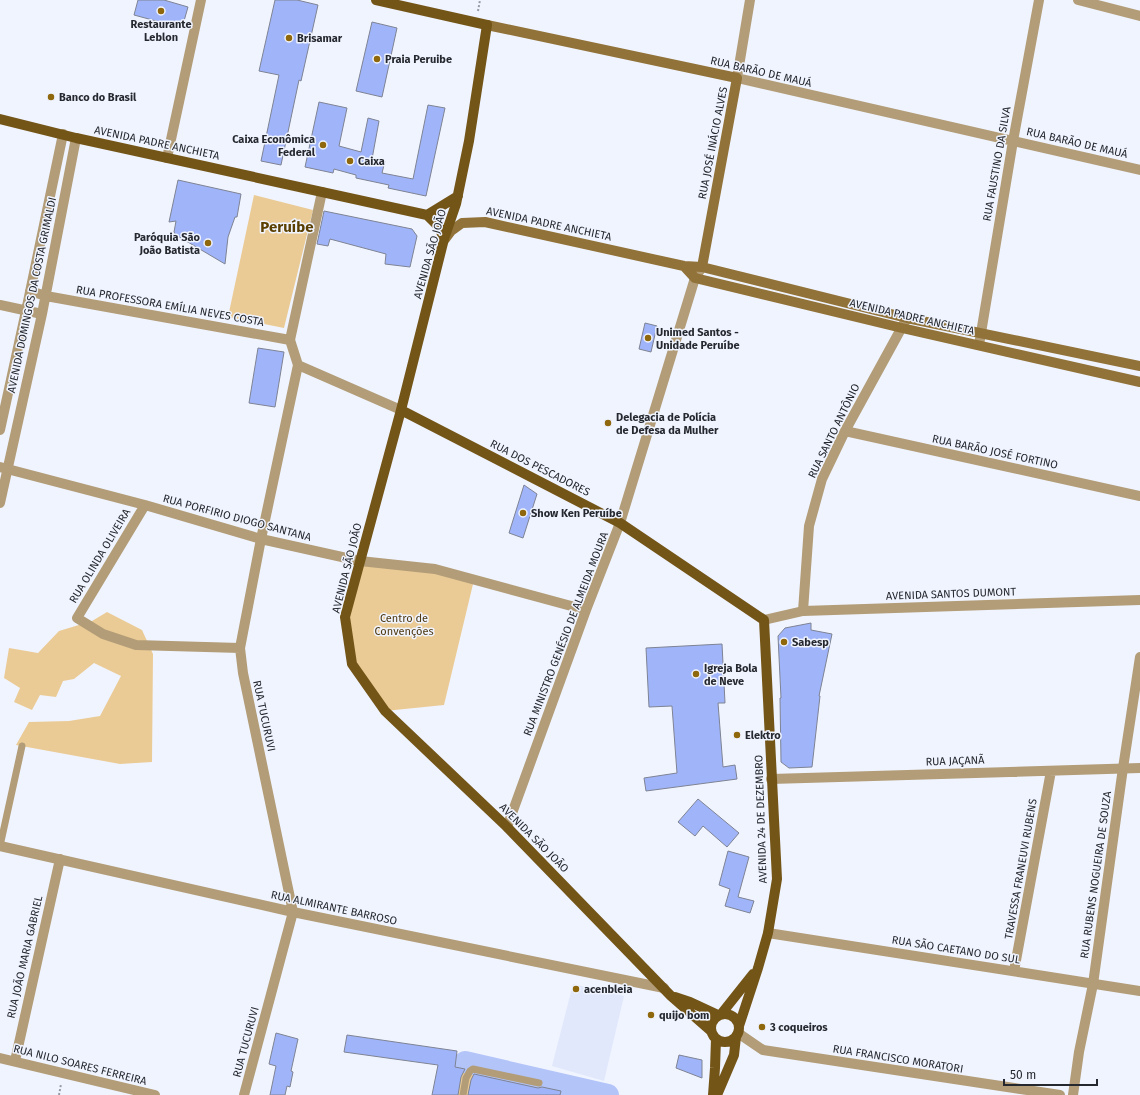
<svg xmlns="http://www.w3.org/2000/svg" width="1140" height="1095" viewBox="0 0 1140 1095" font-family="'Fira Sans',sans-serif">
<rect width="100%" height="100%" fill="#f0f4ff"/>
<path fill="#e1e8fc" d="M573 984 624 996 604 1081 552 1066Z"/>
<path fill="#ebcb95" d="M254 195 313 210 284 328 228 317Z
M360 561 474 580 444 705 385 711 352 664 345 617Z
M107 612 142 630 153 654 152 762 120 764 16 745 29 722 69 721 100 716 121 676 94 663 74 679 63 681 56 697 40 695 32 710 14 702 20 688 4 678 9 648 38 653 59 631 92 621Z
M463 1054 620 1095H455Z"/>
<g fill="none" stroke-linecap="round" stroke-linejoin="round">
<path stroke="#b3c4f8" stroke-width="22" d="M465 1062 608 1095"/>
</g>
<path fill="#a0b5f9" stroke="#7e8394" d="M138 0H164L188 7 182 28 134 15Z
M275 0H297L318 5 301 81 299 80 281 165 261 161 279 75 259 71Z
M372 22 397 28 382 97 356 91Z
M319 102 347 108 339 146 361 152 368 118 379 121 372 159 385 161 382 173 413 179 428 105 445 108 426 196 388 188 389 185 356 178V175L334 169 333 173 305 167Z
M178 180 241 194 237 217H235L228 237 225 264 176 235 174 232 176 221 169 222Z
M324 211 412 229 417 236 410 267 385 264 386 254 330 239 328 246 317 244Z
M645 323 657 326 651 352 639 349Z
M258 348 284 352 275 407 249 403Z
M524 485 537 494 523 538 509 533Z
M811 623V630L832 634 819 696H820L812 767 789 768 781 762 780 698H781L778 636 785 628Z
M722 644 725 703H718L723 767 735 765 737 779 646 791 644 778 677 773 672 706 649 707 646 648Z
M698 799 739 833 727 847 703 826 695 836 678 822Z
M728 851 749 857 738 897 754 901 750 913 725 906 730 889 719 885Z
M276 1033 298 1039 291 1071 293 1072 290 1087 287 1086 285 1095H270L276 1066 269 1064Z
M347 1035 457 1051 455 1067 465 1069 461 1077 458 1095H432L438 1065 344 1052Z
M679 1055 702 1060V1078L676 1068Z
M474 1074 538 1088 542 1087 561 1091 560 1095H468L471 1080Z"/>
<g fill="none" stroke-linecap="round" stroke-linejoin="round">
<path stroke="#969aa3" stroke-width="2" stroke-dasharray="2 2" stroke-linecap="butt" d="M478 11 480 0
M59 1095 61 1084"/>
<path stroke="#b29d78" stroke-width="7" d="M0 846 22 746
M463 1095 466 1078 470 1071 473 1069 539 1083"/>
<path stroke="#b29d78" stroke-width="10" d="M290 340 322 192"/>
<path stroke="#b29d78" stroke-width="10" d="M750 0 737 78 1140 170
M1078 0 1140 16
M167 158 201 0
M30 291 46 296 290 340 298 365 261 539 240 648 243 673 293 912 244 1095
M0 305 42 314
M979 345 1013 141 1039 0
M298 365 401 410
M0 430 26 311 63 134
M845 431 1140 496
M0 467 145 505 261 539 360 561 435 569 586 610
M0 503 42 314 76 138
M145 505 77 618 103 634 136 645 240 648
M803 611 809 526 822 479 845 431 907 318
M771 779 1140 768
M507 827 586 610 620 523 695 278 702 267
M0 846 293 912 664 988
M768 933 1140 991
M1014 971 1051 771
M738 1033 763 1050 1060 1095
M0 1058 155 1095
M15 1061 60 859"/>
<path stroke="#b29d78" stroke-width="10" d="M764 620 803 611 1140 600
M1073 1095 1079 1052 1093 984 1123 768 1140 657"/>
<path stroke="#917238" stroke-width="10" d="M487 25 737 78 702 267
M445 239 451 231 462 223 485 222 684 266 702 267 907 318 1140 366
M684 266 695 278 902 328 1140 382"/>
<path stroke="#745518" stroke-width="10" d="M376 0 487 25 469 141 456 204 444 239 401 410 345 617 352 664 385 711 507 827 671 996 711 1031
M0 119 76 138 427 215 439 227 444 239
M427 215 458 196
M401 410 620 523 764 620 777 879 768 933 758 968 739 1026
M675 997 690 1002 718 1015
M722 1013 753 974
M711 1028a14 14 0 1 1 28 0a14 14 0 1 1-28 0Z
M713 1095 715 1068 716 1039
M717 1095 734 1055 736 1037"/>
</g>
<g fill="#8f670c" stroke="#f0f4ff" stroke-width="1.5">
<circle cx="161" cy="11" r="4"/>
<circle cx="289" cy="38" r="4"/>
<circle cx="377" cy="59" r="4"/>
<circle cx="51" cy="97" r="4"/>
<circle cx="323" cy="145" r="4"/>
<circle cx="350" cy="161" r="4"/>
<circle cx="208" cy="243" r="4"/>
<circle cx="648" cy="338" r="4"/>
<circle cx="608" cy="423" r="4"/>
<circle cx="523" cy="513" r="4"/>
<circle cx="784" cy="642" r="4"/>
<circle cx="696" cy="674" r="4"/>
<circle cx="737" cy="735" r="4"/>
<circle cx="576" cy="989" r="4"/>
<circle cx="651" cy="1015" r="4"/>
<circle cx="762" cy="1027" r="4"/>
</g>
<g text-anchor="middle" dominant-baseline="central" stroke-width="3" stroke-linejoin="round" paint-order="stroke">
<g font-size="11" font-weight="bold" fill="#25282e" stroke="#f0f4ff" text-anchor="start">
<text x="161" y="24" text-anchor="middle">Restaurante<tspan x="161" dy="13">Leblon</tspan></text>
<text x="297" y="38">Brisamar</text>
<text x="385" y="59">Praia Peruibe</text>
<text x="59" y="97">Banco do Brasil</text>
<text x="315" y="139" text-anchor="end">Caixa Econômica<tspan x="315" dy="13">Federal</tspan></text>
<text x="358" y="161">Caixa</text>
<text x="200" y="237" text-anchor="end">Paróquia São<tspan x="200" dy="13">João Batista</tspan></text>
<text x="656" y="332">Unimed Santos -<tspan x="656" dy="13">Unidade Peruíbe</tspan></text>
<text x="616" y="417">Delegacia de Polícia<tspan x="616" dy="13">de Defesa da Mulher</tspan></text>
<text x="531" y="513">Show Ken Peruíbe</text>
<text x="792" y="642">Sabesp</text>
<text x="704" y="668">Igreja Bola<tspan x="704" dy="13">de Neve</tspan></text>
<text x="745" y="735">Elektro</text>
<text x="584" y="989">acenbleia</text>
<text x="659" y="1015">quijo bom</text>
<text x="770" y="1027">3 coqueiros</text>
</g>
<g font-size="11" fill="#25282e" stroke="#f0f4ff">
<text transform="translate(761 72) rotate(13)">RUA BARÃO DE MAUÁ</text>
<text transform="translate(157 143) rotate(12)">AVENIDA PADRE ANCHIETA</text>
<text transform="translate(713 143) rotate(-79)">RUA JOSÉ INÁCIO ALVES</text>
<text transform="translate(1077 143) rotate(13)">RUA BARÃO DE MAUÁ</text>
<text transform="translate(997 164) rotate(-80)">RUA FAUSTINO DA SILVA</text>
<text transform="translate(549 224) rotate(12)">AVENIDA PADRE ANCHIETA</text>
<text transform="translate(430 254) rotate(-74)">AVENIDA SÃO JOÃO</text>
<text transform="translate(32 295) rotate(-78)">AVENIDA DOMINGOS DA COSTA GRIMALDI</text>
<text transform="translate(170 306) rotate(10)">RUA PROFESSORA EMÍLIA NEVES COSTA</text>
<text transform="translate(912 317) rotate(13)">AVENIDA PADRE ANCHIETA</text>
<text transform="translate(834 431) rotate(-64)">RUA SANTO ANTÔNIO</text>
<text transform="translate(995 452) rotate(12)">RUA BARÃO JOSÉ FORTINO</text>
<text transform="translate(540 468) rotate(27)">RUA DOS PESCADORES</text>
<text transform="translate(237 518) rotate(15)">RUA PORFIRIO DIOGO SANTANA</text>
<text transform="translate(100 556) rotate(-59)">RUA OLINDA OLIVEIRA</text>
<text transform="translate(347 568) rotate(-76)">AVENIDA SÃO JOÃO</text>
<text transform="translate(951 594) rotate(-2)">AVENIDA SANTOS DUMONT</text>
<text transform="translate(566 634) rotate(-69)">RUA MINISTRO GENÉSIO DE ALMEIDA MOURA</text>
<text transform="translate(264 716) rotate(78)">RUA TUCURUVI</text>
<text transform="translate(955 761) rotate(-2)">RUA JAÇANÃ</text>
<text transform="translate(761 819) rotate(-92)">AVENIDA 24 DE DEZEMBRO</text>
<text transform="translate(534 838) rotate(45)">AVENIDA SÃO JOÃO</text>
<text transform="translate(1021 869) rotate(-80)">TRAVESSA FRANEUVI RUBENS</text>
<text transform="translate(1096 875) rotate(-82)">RUA RUBENS NOGUEIRA DE SOUZA</text>
<text transform="translate(334 908) rotate(12)">RUA ALMIRANTE BARROSO</text>
<text transform="translate(956 950) rotate(9)">RUA SÃO CAETANO DO SUL</text>
<text transform="translate(25 957) rotate(-77)">RUA JOÃO MARIA GABRIEL</text>
<text transform="translate(246 1042) rotate(-75)">RUA TUCURUVI</text>
<text transform="translate(898 1059) rotate(9)">RUA FRANCISCO MORATORI</text>
<text transform="translate(80 1065) rotate(14)">RUA NILO SOARES FERREIRA</text>
</g>
<g font-size="11" fill="#4d3810" stroke="#f0f4ff">
<text x="404" y="618">Centro de<tspan x="404" dy="13">Convenções</tspan></text>
</g>
<g font-size="15" font-weight="bold" fill="#5a3f00" stroke="#f0f4ff">
<text x="287" y="227">Peruíbe</text>
</g>
</g>
<path d="M1004 1079v6h93v-6" fill="none" stroke="#25282e" stroke-width="2"/>
<text x="1010" y="1079" font-size="12" fill="#25282e" stroke="#f0f4ff" stroke-width="3" paint-order="stroke">50 m</text>
</svg>
